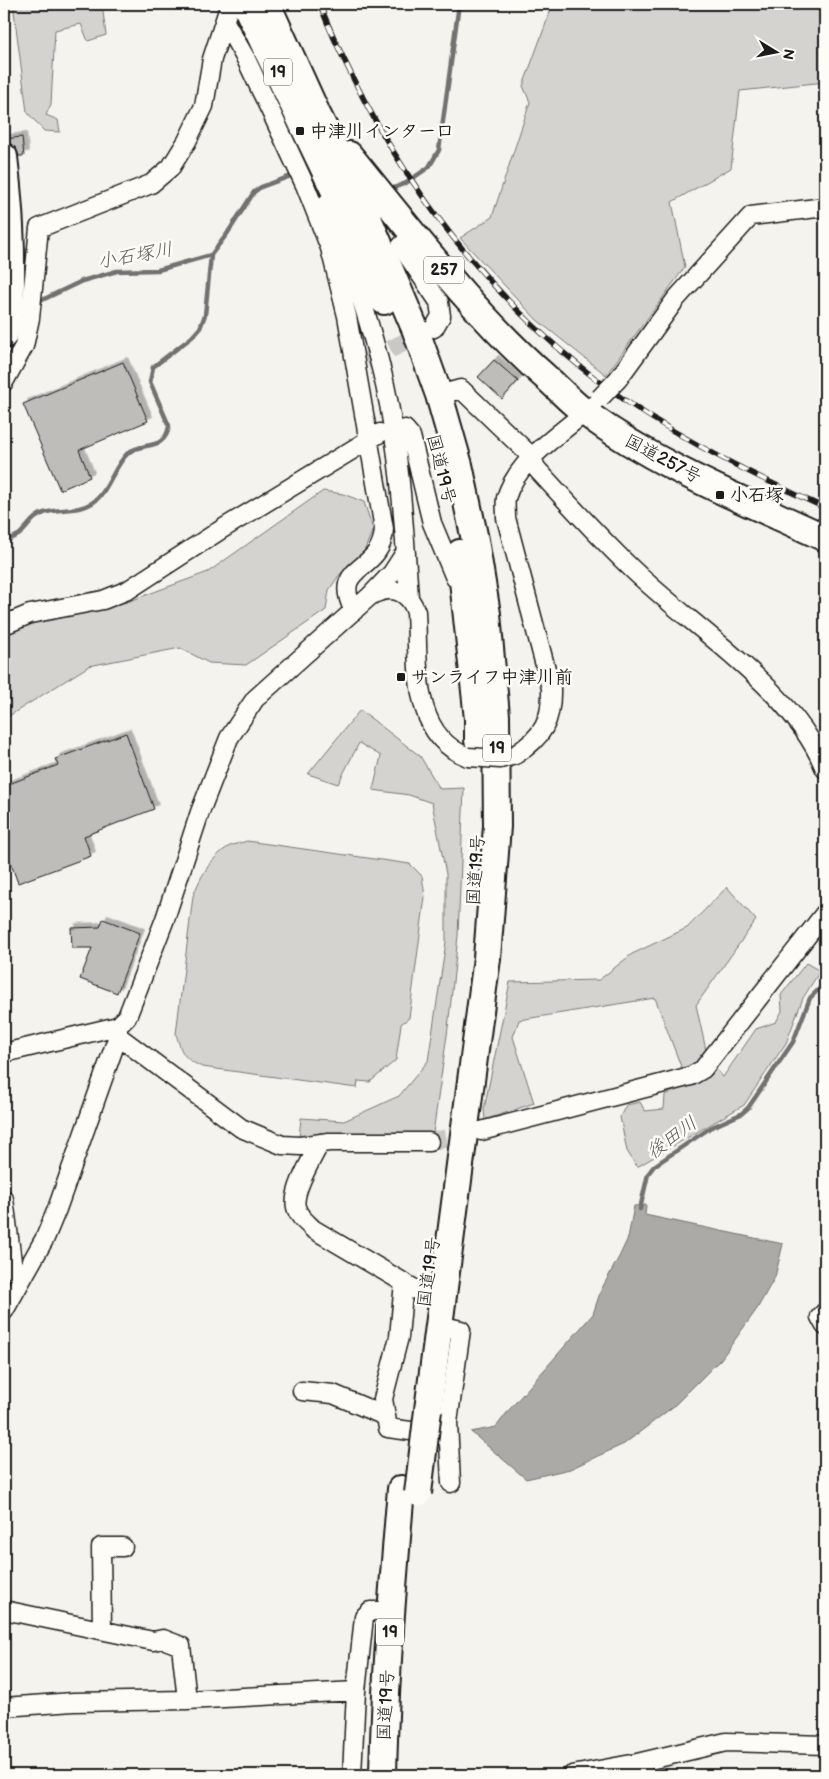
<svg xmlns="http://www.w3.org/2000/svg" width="829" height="1779" viewBox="0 0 829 1779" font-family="'Balsamiq Sans','Klee One',sans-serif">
<defs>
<filter id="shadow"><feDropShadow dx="4.5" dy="-4.5" stdDeviation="0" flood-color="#0004"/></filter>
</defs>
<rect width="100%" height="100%" fill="#f4f3ee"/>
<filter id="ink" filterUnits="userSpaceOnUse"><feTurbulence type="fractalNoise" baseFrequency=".02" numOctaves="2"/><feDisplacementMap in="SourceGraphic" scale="10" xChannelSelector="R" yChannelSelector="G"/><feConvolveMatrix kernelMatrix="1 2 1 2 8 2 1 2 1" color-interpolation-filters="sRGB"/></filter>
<g filter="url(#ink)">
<path fill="#d4d3cf" stroke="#787876" d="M13 4H102L106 35 88 41 81 24 55 30 51 104 46 115 58 120 60 132 44 131 27 112Z
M553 4H825V82L740 91 731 168 672 202 685 267 606 375 537 320 460 238 492 217 530 102 523 86Z
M323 491 343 494 364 502 373 529 362 557 340 574 329 590 326 610 246 665 209 663 180 648 89 666 4 719V633L28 619 127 602 208 572Z
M360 710 420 756 440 789 464 788 458 936 448 1028 433 1133 299 1138 301 1118 344 1121 399 1096 428 1061 446 942V874L432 803 409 795 373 790 381 756 359 743 338 784 308 774Z
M247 841 410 864 422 876 425 897 409 1018 401 1024 396 1060 370 1082 358 1081 357 1088 202 1067C183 1058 182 1054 176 1034L193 896C200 878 210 858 228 847 233 844 241 843 247 841Z
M727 887 756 920 696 1005 708 1059 723 1077 756 1029 776 1022 782 1011 781 995 806 963 820 971 803 998 786 1043 744 1105 637 1167 627 1151 620 1117 626 1105 640 1102 645 1111 664 1109 665 1095 688 1085 655 998 519 1020 513 1037 534 1103 485 1120 484 1109 510 982 599 980 632 954 687 928Z"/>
<path fill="#abaaa6" stroke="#72716f" d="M646 1205 645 1215 783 1244 775 1277 757 1309 721 1359 674 1406 624 1444 570 1469 526 1479 471 1432 496 1427 509 1410 593 1314 601 1290 619 1257 628 1238 634 1206Z"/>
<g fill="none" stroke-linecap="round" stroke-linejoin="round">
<path stroke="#72716f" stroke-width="4.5" d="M391 189 406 183 429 167 439 150 459 4
M38 302 82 281 117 271 158 270 211 255
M4 541C9 539 17 537 21 533 29 526 32 517 44 513 59 508 78 512 92 503 108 493 113 467 128 453 142 441 165 452 169 426L150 382 153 367 192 337 200 328 205 315 211 255 227 234 254 192 261 187 291 176
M640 1209 648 1174 654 1166 710 1128 741 1114 748 1108 793 1042 810 998 825 983"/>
</g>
<path fill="#bebdba" stroke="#1c1c1c" filter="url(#shadow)" d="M22 137 24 156H19L16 148 10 144 4 142V139Z
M494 360 518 381 502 399 478 377Z
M123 362 148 421 79 450 90 477 60 490 23 404Z
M126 733 154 809 84 836 91 856 18 883 4 845V786L58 765 55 759Z
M103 919 140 933 117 993 80 979 92 948H72L71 928 100 927Z"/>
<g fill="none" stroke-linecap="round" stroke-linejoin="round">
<path stroke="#c9c8c4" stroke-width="18" stroke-dasharray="18 9" stroke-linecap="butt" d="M366 361 426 332
M429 1142 472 1133"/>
<defs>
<path id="minor" d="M225 22 246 59 272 114 305 185 330 248 347 316 384 529C382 574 329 563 354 611
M328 203C350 262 371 323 385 385 400 452 404 528 409 597
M414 234 401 246 439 302 441 316 434 328
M618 379 676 299 751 216 825 207
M4 382 24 346 30 318 39 228 151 184 171 167 187 141 204 106 212 59 230 4
M439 395 461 389 532 457 536 468C566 501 596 534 628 565 689 626 793 687 825 769
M405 429 411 436 432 523 455 578
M370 596C390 585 408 589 416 612 419 663 410 735 468 757
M4 625 30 614 103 600 128 590 222 529 380 433
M515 755C543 737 552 721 551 688L506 518C506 511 505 504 506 498 518 458 563 433 592 406
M118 1036 241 1128 282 1145 300 1146 329 1142H429
M4 1053 118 1026 127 1017 165 919 200 812 229 738 255 699 370 596 392 573 405 553
M481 1131 691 1076 703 1069 825 913
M320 1143C312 1159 292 1191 296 1207 298 1216 306 1222 313 1229L425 1295
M4 1199 13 1269 23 1277
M404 1282 399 1337 383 1399 388 1428 448 1436
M4 1311 45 1238 57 1209 118 1036V1026
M825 1312 820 1317 825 1326
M439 1325 461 1330 448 1422 451 1483
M302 1391 333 1394 385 1416
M4 1610 153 1641 163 1639 181 1646 187 1700
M102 1630 101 1547H123
M356 1691 364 1617 370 1611H391
M4 1707 73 1702 187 1700 356 1691 352 1775
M572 1775 637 1763 726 1742 825 1745"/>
<path id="highway" d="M245 4 348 219 384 301
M267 4 317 114 362 204 416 331 439 395 459 465 475 540 487 614 496 716 497 826 487 958 428 1410
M349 155C413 233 474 315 550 381 562 392 574 405 587 414 659 467 744 500 825 538
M4 157C8 192 11 227 11 262 11 287 12 311 4 335
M460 553 478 719V740
M383 1775C385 1680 393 1584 401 1489"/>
</defs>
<use href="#minor" stroke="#1c1c1c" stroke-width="21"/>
<use href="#highway" stroke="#1c1c1c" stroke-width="30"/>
<use href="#minor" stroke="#fdfcf7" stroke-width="18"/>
<use href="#highway" stroke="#fdfcf7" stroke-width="26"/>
<defs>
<path id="rail" d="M320 4C329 30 342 55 354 80 417 208 511 322 629 403 691 445 758 477 825 508"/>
</defs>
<use href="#rail" stroke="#1c1c1c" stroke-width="5.5"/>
<use href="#rail" stroke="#fdfcf7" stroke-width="4" stroke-dasharray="11" stroke-linecap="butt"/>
<defs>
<path id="minor-bridge" d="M600 398 618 379
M468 757 500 759 515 755"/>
<path id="highway-bridge" d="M418 1493 428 1410"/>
</defs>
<use href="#minor-bridge" stroke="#1c1c1c" stroke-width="21" stroke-linecap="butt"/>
<use href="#highway-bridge" stroke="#1c1c1c" stroke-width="30" stroke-linecap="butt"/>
<use href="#minor-bridge" stroke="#fdfcf7" stroke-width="18"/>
<use href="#highway-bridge" stroke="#fdfcf7" stroke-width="26"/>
</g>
</g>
<g fill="#1c1c1c" stroke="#fdfcf7" stroke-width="2">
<rect x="295" y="126" width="10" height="10" rx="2.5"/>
<rect x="715" y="490" width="10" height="10" rx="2.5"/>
<rect x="396" y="672" width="10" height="10" rx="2.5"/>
</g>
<g text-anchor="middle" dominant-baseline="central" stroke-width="5" stroke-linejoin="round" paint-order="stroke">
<g fill="#fdfcf7" stroke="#605f5e" stroke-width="1">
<rect x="264" y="58.5" width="28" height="27" rx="4"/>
<rect x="424" y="256.5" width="40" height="27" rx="4"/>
<rect x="483" y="734.5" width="28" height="27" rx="4"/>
<rect x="376" y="1618.5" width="28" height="27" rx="4"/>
</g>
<g font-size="16" font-weight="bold" fill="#1c1c1c">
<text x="278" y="72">19</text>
<text x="444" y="270">257</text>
<text x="497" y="748">19</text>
<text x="390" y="1632">19</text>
</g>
<g font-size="18" font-weight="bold" fill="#1c1c1c" stroke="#fdfcf7" text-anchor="start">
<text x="310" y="131">中津川インター口</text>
<text x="730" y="495">小石塚</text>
<text x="411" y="677">サンライフ中津川前</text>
</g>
<g font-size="18" fill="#1c1c1c" stroke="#fdfcf7">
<text transform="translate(663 459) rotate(28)">国道257号</text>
<text transform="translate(441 469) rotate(76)">国道19号</text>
<text transform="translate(476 870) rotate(-86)">国道19号</text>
<text transform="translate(429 1272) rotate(-82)">国道19号</text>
<text transform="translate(386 1705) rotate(-87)">国道19号</text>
</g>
<g font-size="19" font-style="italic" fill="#5c5c5a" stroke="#fdfcf7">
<text transform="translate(135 256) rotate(-10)">小石塚川</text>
<text transform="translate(672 1138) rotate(-36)">後田川</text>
</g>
</g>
<rect width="829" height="1779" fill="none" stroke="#fdfcf7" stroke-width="20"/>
<rect x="10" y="10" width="809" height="1759" fill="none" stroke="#1c1c1c" stroke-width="2" filter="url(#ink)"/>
<g transform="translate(776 52) rotate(100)" stroke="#fdfcf7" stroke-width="4" paint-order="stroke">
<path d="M0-4L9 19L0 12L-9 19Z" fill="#1c1c1c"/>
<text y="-8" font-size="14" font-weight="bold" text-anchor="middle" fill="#1c1c1c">N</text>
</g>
</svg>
